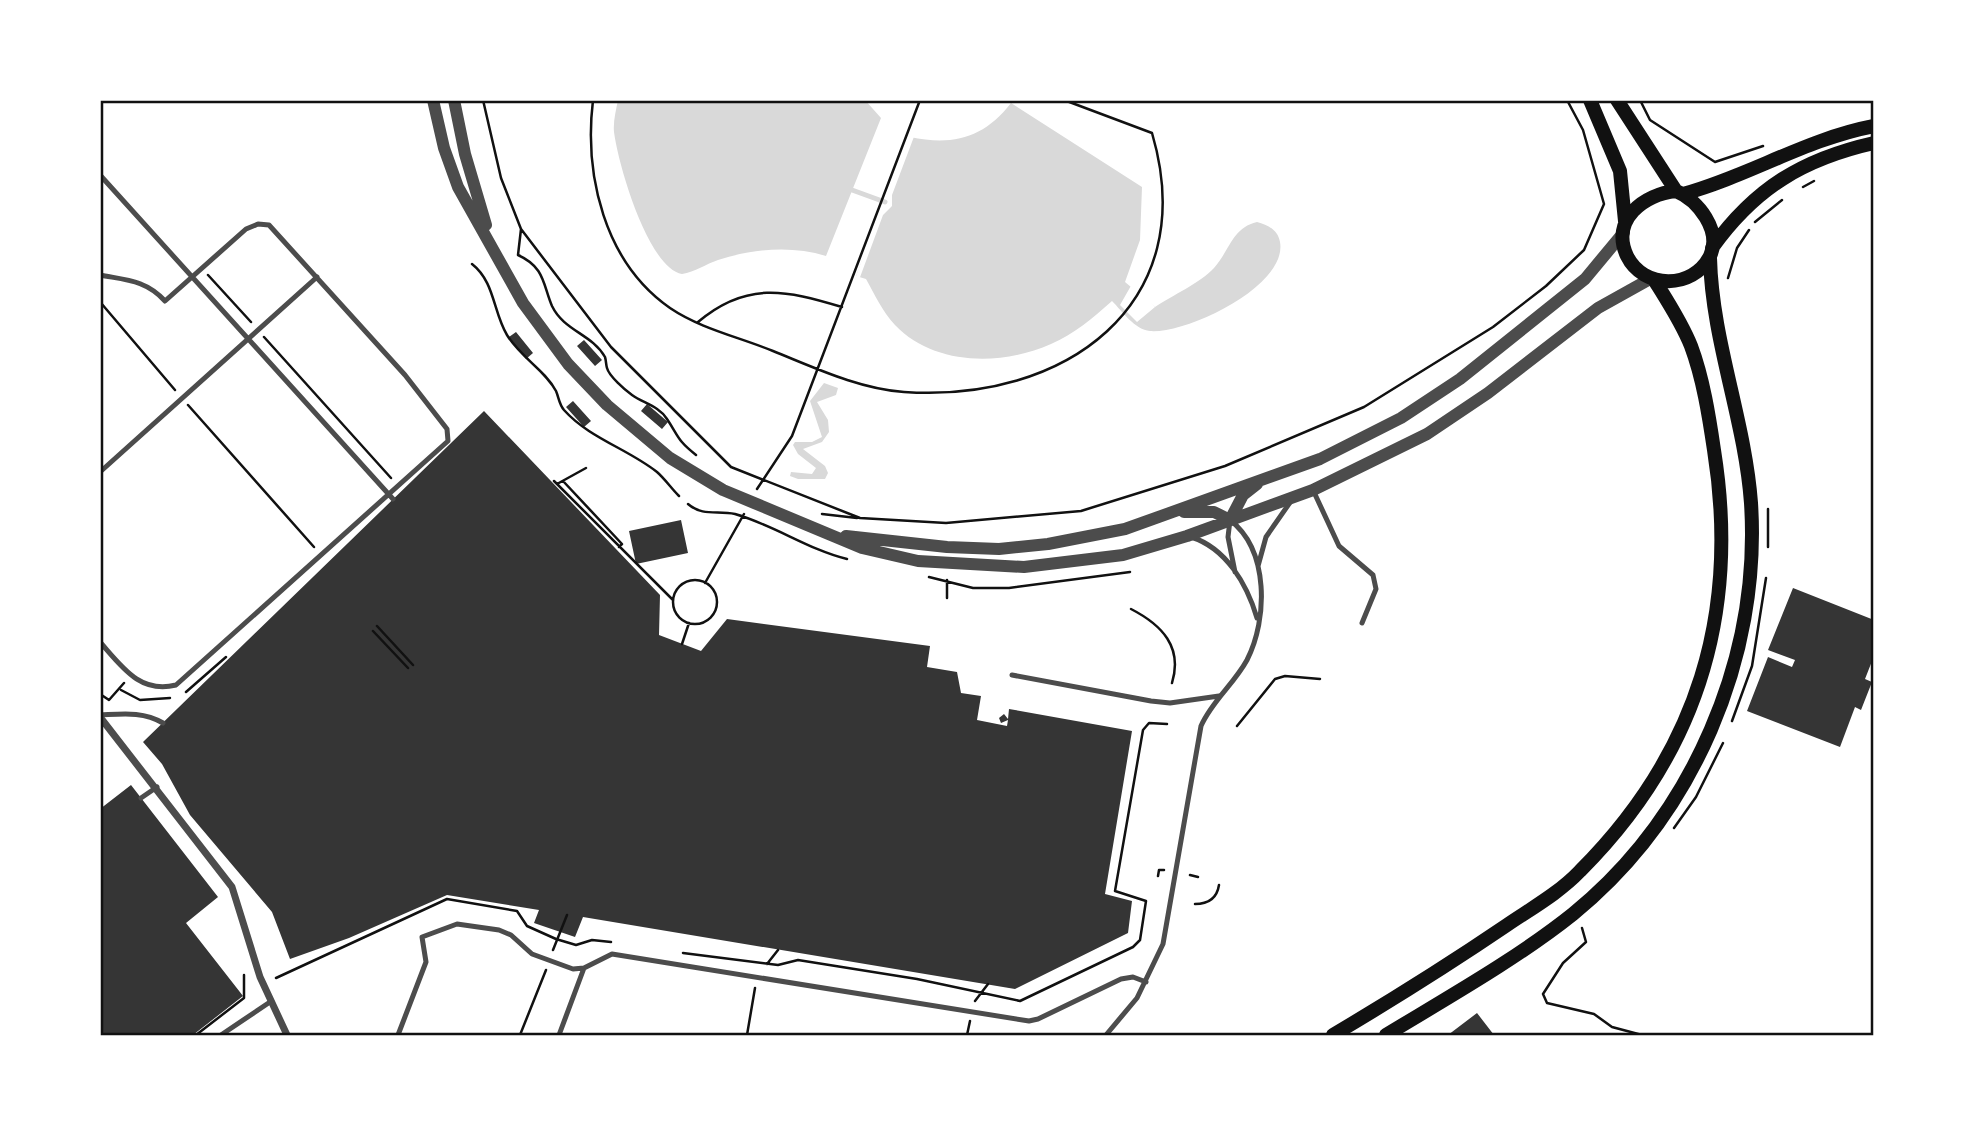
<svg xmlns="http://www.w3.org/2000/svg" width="1974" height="1135" viewBox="0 0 1974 1135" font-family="'Archivo Narrow',sans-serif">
<rect width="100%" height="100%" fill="#fff"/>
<path fill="#d9d9d9" d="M618 100H865L881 118 826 256C791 245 752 249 718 260 706 264 695 272 682 274 648 268 618 164 614 132 613 122 616 110 618 100Z
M1011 103 1142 187 1140 240 1125 282 1155 307C1173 295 1200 283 1214 268 1230 250 1232 228 1257 222 1268 225 1278 230 1280 242 1288 286 1186 334 1150 331 1135 330 1122 311 1112 301 1093 318 1074 334 1051 344 1002 366 934 366 895 325 882 311 875 295 866 279L856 276 910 137C953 146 984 138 1011 103Z
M824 383 838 388 836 395 817 402 828 420 829 432 822 442 803 449 825 466 828 473 825 479H798L790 476 791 472 812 474 816 468 798 454 793 445 795 442H812L822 437 810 401Z"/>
<path fill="#fff" d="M908 134H915L892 195V206L883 215 859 280 855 279Z
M1132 284 1155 307 1137 322 1120 305Z"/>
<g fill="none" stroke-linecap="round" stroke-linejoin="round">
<path stroke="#d9d9d9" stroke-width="5" d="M852 190 885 202"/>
</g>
<path fill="#353535" d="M516 332 533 353 526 359 509 337Z
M584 340 602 360 595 366 577 346Z
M573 401 591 421 584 427 566 407Z
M647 404 668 422 662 429 641 411Z
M484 411 660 595 659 635 701 651 727 619 930 646 927 667 957 672 961 693 981 696 977 720 1007 726 1008 720 1001 723 999 718 1004 714 1008 719 1009 709 1132 731 1105 894 1132 901 1128 933 1015 989 583 917 575 937 534 923 539 910 447 895 349 938 290 959 272 912 190 815 162 764 143 742Z
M681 520 688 553 636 564 629 531Z
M1793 588 1874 620V656L1865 679 1872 682 1861 710 1855 707 1840 747 1747 711 1768 657 1792 667 1795 660 1768 650Z
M131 785 218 897 186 923 243 996 193 1035H100V809Z
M1477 1013 1494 1035H1448Z"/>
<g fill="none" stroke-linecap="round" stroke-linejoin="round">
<path stroke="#111" stroke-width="2.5" d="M483 100 501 178 521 229 611 347 731 467 860 518 946 523 1081 511 1225 466 1364 407 1493 327 1546 286 1584 250 1604 204 1583 130 1567 100
M593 100C584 175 604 262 670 308 701 329 739 337 773 351 813 367 859 389 904 392 1063 403 1203 306 1152 133L1064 100
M1640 100 1650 120 1715 162 1763 146
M1803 187 1814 181
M1755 222 1782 200
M521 229 518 255C545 267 543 285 552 306 564 331 592 334 605 357 606 360 606 365 607 368 609 376 625 390 632 395 643 403 659 406 667 419 679 437 677 440 696 455
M472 264C495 282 493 312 507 335 521 358 544 369 556 391 559 398 559 404 564 410 589 438 628 449 657 472 665 479 671 488 679 496
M208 275 251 322
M1728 278 1737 248 1749 230
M101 303 175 390
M698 322C746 281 786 290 842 307
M264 337 391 478
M188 405 314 547
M554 481 673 600
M563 481 622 544 619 547
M557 484 586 468
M757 489 792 436 920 100
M688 504C703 517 718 510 735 514 774 525 809 550 847 559
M1768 509V547
M822 514 857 518
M929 577 973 588H1009L1130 572
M947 580V598
M673 602a22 22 0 1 1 44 0a22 22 0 1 1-44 0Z
M705 583 744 514
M1131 609C1162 625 1183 647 1172 683
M377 626 413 665
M373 631 408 668
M682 644 689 623
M121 690 140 700 170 698
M186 692 226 657
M100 694 109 700 124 683
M1732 721 1752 666 1766 578
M1237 726 1275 679 1285 676 1320 679
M1674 828 1696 797 1723 743
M1190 875 1198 877
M1158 876 1159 870H1164
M1195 904C1208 904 1217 898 1219 885
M1582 928 1586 942 1563 963 1543 994 1547 1003 1594 1014 1612 1027 1642 1035
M553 950 567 915
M683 953 778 965 798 960 917 979 1020 1001 1133 947 1140 940 1146 901 1115 891 1143 730 1149 723 1167 724
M767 964 778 950
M276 978 447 899 517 911 527 926 556 939 576 945 592 940 611 942
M975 1001 988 984
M196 1035 244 998V975
M520 1035 546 970
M747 1035 755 988
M967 1035 970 1021"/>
<path stroke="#4c4c4c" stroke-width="5" d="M100 175 393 499
M100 275C126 280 146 280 165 301L246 229 258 224 269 225 405 375 447 429 448 441 176 685C140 694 122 667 100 642
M100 472 317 277
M1313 490 1339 546 1373 575 1376 589 1362 623
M1191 537C1226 548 1247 584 1257 618
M1258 566 1266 537 1291 501
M1012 675 1151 701 1170 703 1219 696
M100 715C122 714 143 711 163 723
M141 798 157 787
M221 1035 270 1002
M398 1035 426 962 422 937 457 924 499 930 511 935 532 954 573 969 584 968 612 954 1029 1021 1038 1019 1121 979 1133 977 1146 982
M559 1035 584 968
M1106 1035 1137 998 1163 944 1201 726C1212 701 1234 684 1247 660 1268 619 1269 550 1230 520L1228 537 1235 572"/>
<path stroke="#4c4c4c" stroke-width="7" d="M100 717 232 887 260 977 287 1035"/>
<path stroke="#4c4c4c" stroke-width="12" d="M433 100 444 148 458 187 523 303 568 364 607 405 670 458 723 490 862 548 918 561 1024 567 1123 555 1187 536 1313 490 1427 434 1488 393 1598 308 1650 279
M454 100 465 154 486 225
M1184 512H1214L1230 520 1243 495 1257 484
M846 536 947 547 999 549 1048 544 1125 529 1320 459 1401 418 1460 379 1585 279 1624 232"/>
<path stroke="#111" stroke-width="14" d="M1590 100 1620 171 1625 221
M1617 100 1676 191
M1676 191C1698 200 1722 231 1710 256 1693 290 1643 289 1627 256 1610 220 1644 194 1676 191Z
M1683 194C1749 176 1806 139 1874 126
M1712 248C1755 188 1803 159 1874 143
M1333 1035C1392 1000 1451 963 1507 925 1532 908 1559 893 1580 871 1698 753 1740 613 1714 450 1709 416 1703 378 1691 346 1682 323 1668 302 1655 281
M1386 1035C1447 998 1518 958 1573 914 1693 816 1761 658 1751 503 1745 420 1712 341 1710 258"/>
</g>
<rect width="1974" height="1135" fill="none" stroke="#ffffff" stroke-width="203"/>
<rect x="102" y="102" width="1770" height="932" fill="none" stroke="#111" stroke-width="2.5"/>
</svg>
